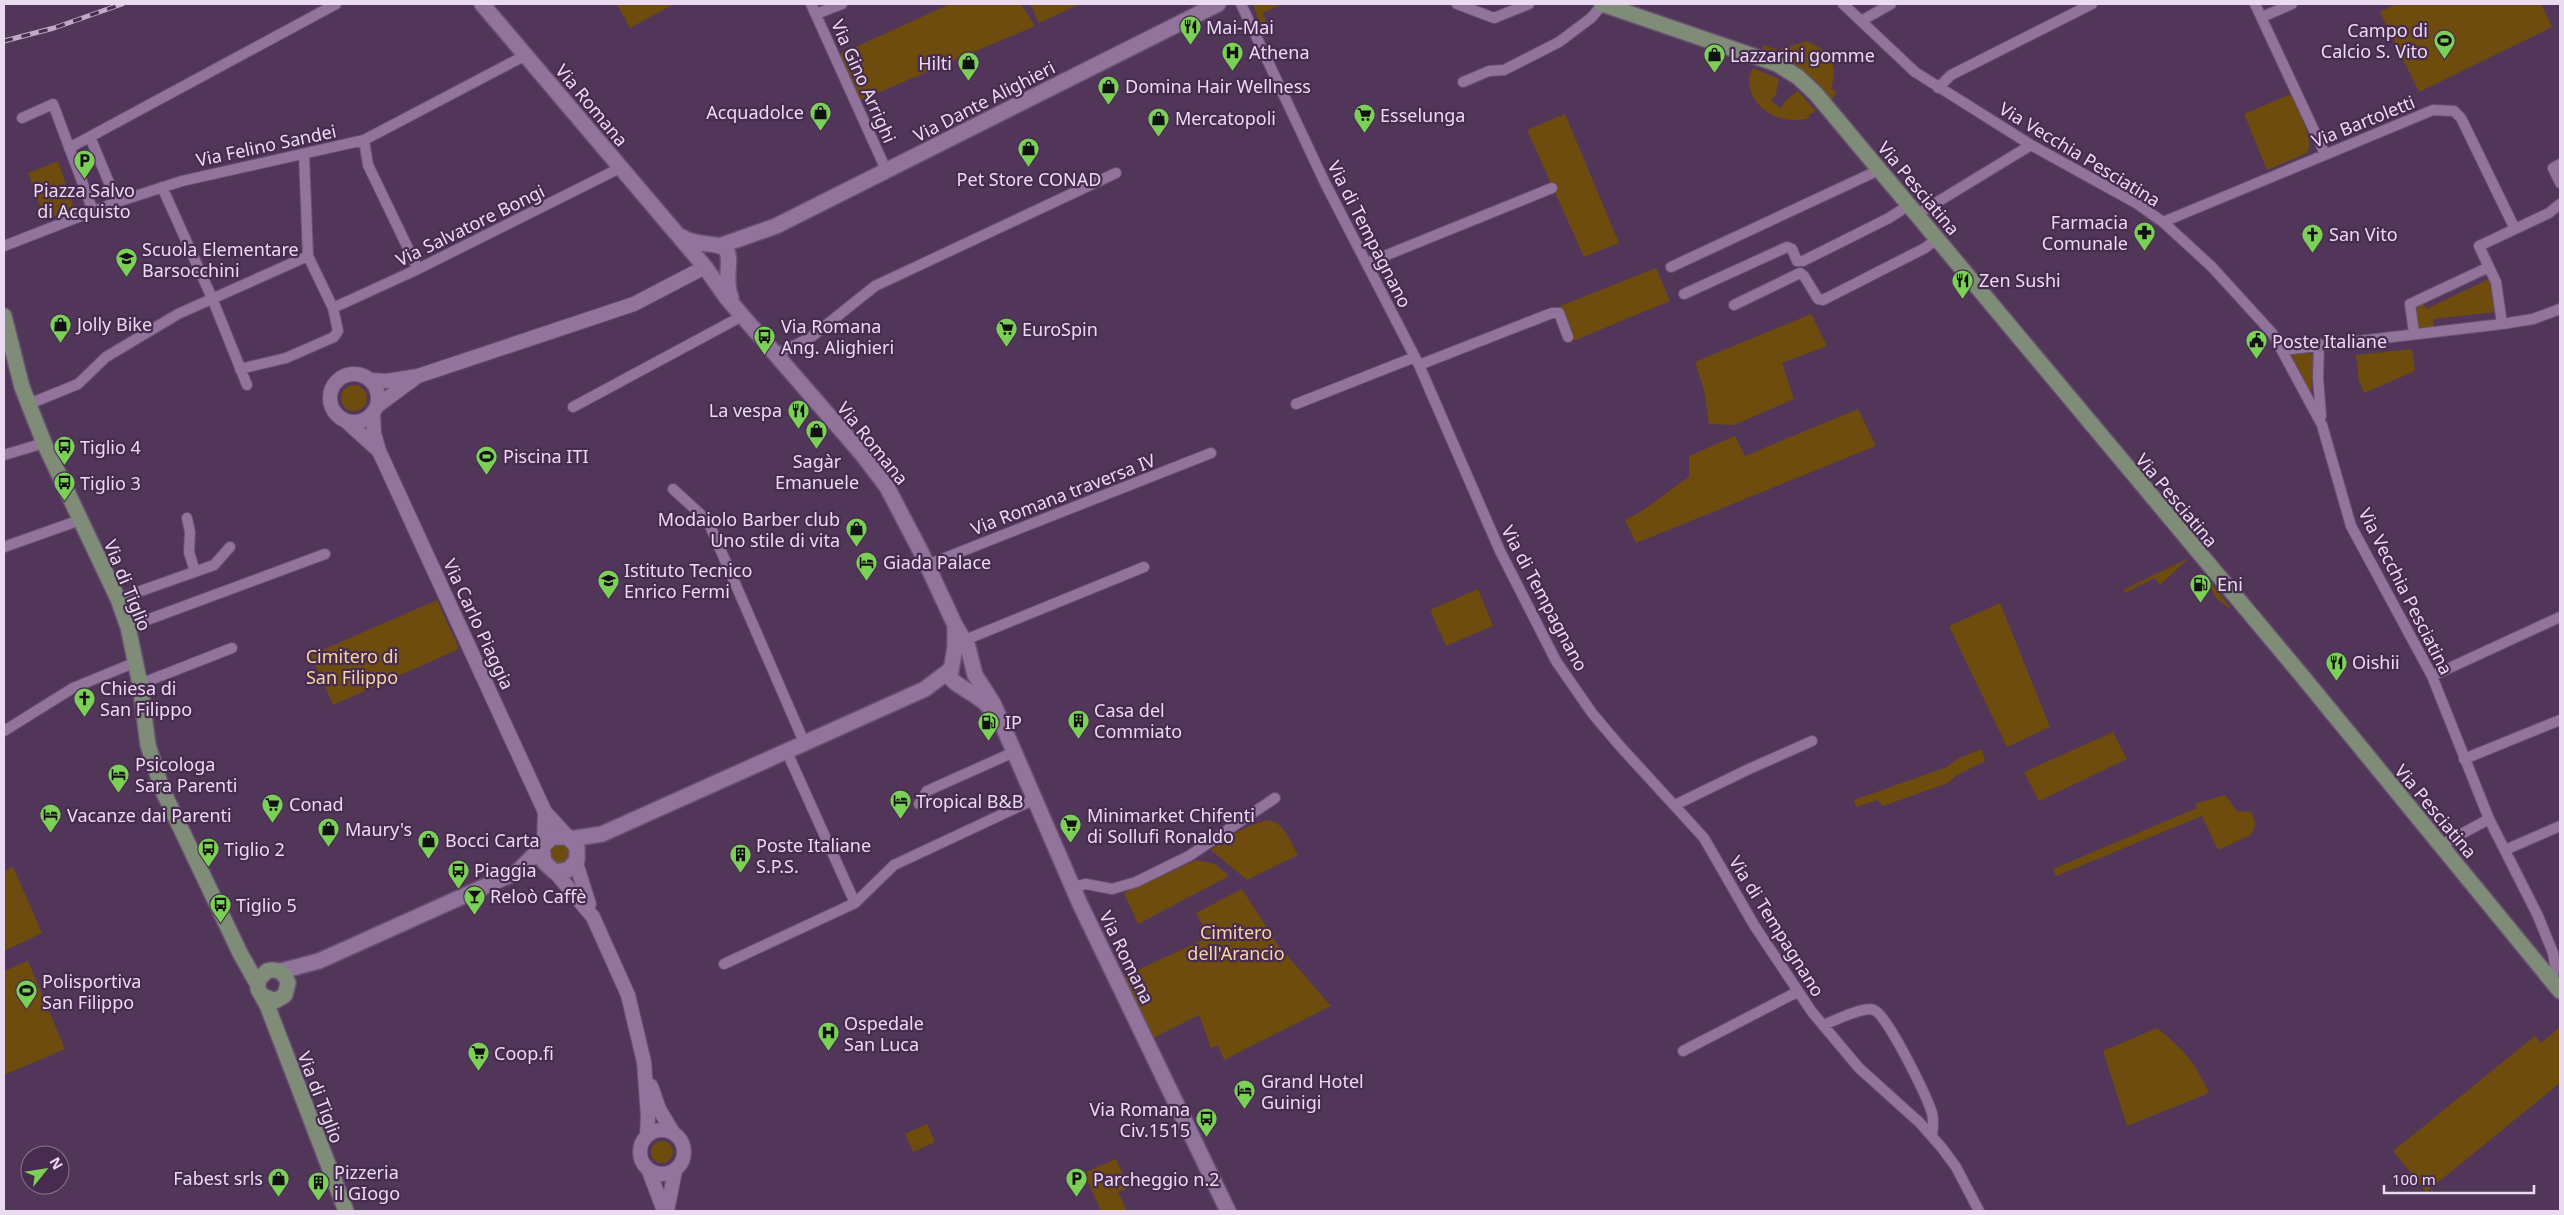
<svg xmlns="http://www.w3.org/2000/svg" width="2564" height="1215" viewBox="0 0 2564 1215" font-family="'Noto Sans',sans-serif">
<rect width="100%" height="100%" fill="#51365a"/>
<path fill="#6d4c0e" d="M617 4H674L630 28Z
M950 4H1021L1035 26 861 100 840 54Z
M1030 4H1080L1039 23Z
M1253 4H1281L1263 13 1267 25 1261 27Z
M2396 4H2541L2552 27 2419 92 2380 12Z
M1807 41C1831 52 1839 64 1831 89L1836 91 1833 99 1830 100C1812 74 1792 61 1763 50V45L1778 50Z
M1753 68 1779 79 1776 94 1771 101 1781 108 1786 100 1798 91 1816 111 1809 115V118C1784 126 1752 111 1749 83 1748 78 1751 72 1753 68Z
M2291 94C2296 107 2316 141 2307 153L2267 170 2244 114Z
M1565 114 1619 243 1584 257 1527 130Z
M58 161 74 208 45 220 28 173Z
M1656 268 1670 301 1573 341 1560 306Z
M2489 279 2496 312 2433 319 2434 327 2418 329 2414 306 2423 302 2426 309Z
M1811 314 1827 346 1782 363 1794 399 1734 425 1709 424 1704 390 1695 362Z
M2412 349 2415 371 2364 393 2359 381 2356 355Z
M2309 351 2313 357 2311 394 2292 356 2295 353Z
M341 398a13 13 0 1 1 26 0a13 13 0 1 1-26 0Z
M1858 409 1876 446 1636 543 1625 520C1649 509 1667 491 1689 477V456L1735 436 1745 456Z
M2189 558 2160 585 2155 578 2125 593 2123 590Z
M2204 574 2230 607V609L2216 598Z
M1478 589 1493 626 1446 646 1430 610Z
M437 600 459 649 333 705 311 655Z
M2000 603 2050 727 2007 747 1949 626Z
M2113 732 2127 759 2039 801 2024 772Z
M1982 749 1985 761 1957 775 1948 783 1883 806 1877 800 1856 807 1854 800 1947 767 1959 758Z
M2225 795 2237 811 2251 812 2256 824 2251 835 2218 850 2202 816 2056 876 2053 869 2197 808 2195 804Z
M1268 820C1285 823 1290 841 1298 855L1247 880 1211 850C1228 836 1247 825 1268 820Z
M550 854a10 10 0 1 1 20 0a10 10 0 1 1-20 0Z
M1197 860 1215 864 1229 876 1138 924 1124 893Z
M13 867 42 933 4 951V871Z
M1242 889 1278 945 1331 1006 1224 1060 1218 1045 1211 1048 1199 1015 1151 1039 1123 977 1209 937 1196 913Z
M28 961 65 1049 4 1075V971Z
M2560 1027V1083L2426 1192 2393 1151 2535 1036 2541 1043Z
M2157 1028C2184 1050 2194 1060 2209 1093L2127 1126 2103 1051Z
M927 1124 935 1142 913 1152 905 1134Z
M651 1152a11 11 0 1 1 22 0a11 11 0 1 1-22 0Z
M1116 1159 1129 1187 1118 1192 1127 1211H1101L1084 1173Z"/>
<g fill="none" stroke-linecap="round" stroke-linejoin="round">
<defs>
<path id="minor" d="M811 4 887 172
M1241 4 1325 183 1419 365 1500 551 1556 661 1592 713 1619 745 1704 838 1754 925 1812 1012 1859 1068 1920 1123 1942 1148 1956 1167 1979 1211
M1457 4 1494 18 1529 4
M1843 4 1915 72 2031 145 2136 203 2163 222 2212 267 2273 334 2322 425 2351 526 2432 676 2489 819 2538 916 2553 953 2555 965 2552 980
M2255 4 2325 154
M816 14 842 4
M2262 17 2292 4
M1861 21 1891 4
M1463 82 1489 71 1504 70 1559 42 1591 18 1603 4
M1938 88 1951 75 2092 4
M22 118 53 104 93 211
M90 137 117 202
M364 140 368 165 418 269
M69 148 336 4
M2560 164 2553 168 2560 183
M162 187 212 298 247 385
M1916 215 2031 145
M2163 222 2433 110 2454 111 2461 118 2515 229
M4 246 117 202 182 181 364 140 526 55
M1367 263 1552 188
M1671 267 1879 170
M1684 294 1787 247 1792 249 1797 261H1803L1889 218 1909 205
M1734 305 1800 273 1804 276 1818 299 1823 300 1925 248 1937 239
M333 308 418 269 620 168
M2502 324 2496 282 2479 246 2549 213 2560 204
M2414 333 2410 304 2489 267
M2319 344 2318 378 2321 416
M2283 350 2502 324 2533 319 2560 309
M776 354 810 338 875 286 1116 173
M1419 365 1552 313H1559L1568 337
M240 369 286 358 334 337 338 331 333 308 308 256 304 154
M29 404 78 384 106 357 178 314 308 256
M1296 404 1415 357
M573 407 744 315
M4 455 44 443
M673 489 708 521 804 742
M187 518 190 532 189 552 195 572
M4 547 80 520
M927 565 1211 453
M118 599 214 565 230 547
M128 627 325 554
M965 640 1144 567
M2432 676 2560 617
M140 684 232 648
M4 731 73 688 136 662
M786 750 855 903
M2464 759 2560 720
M919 804 927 791 1014 752
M1675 805 1749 769 1812 741
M2441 845 2489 819
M2505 850 2560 826
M1072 887 1086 884 1112 889 1136 882 1189 856 1275 798
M724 964 855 903 894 865 1035 799
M1823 1025C1834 1021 1863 1006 1874 1010 1887 1014 1927 1097 1932 1113 1934 1121 1933 1128 1932 1136
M1683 1051 1797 992"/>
<path id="tertiary" d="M330 398a24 24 0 1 1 48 0a24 24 0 1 1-48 0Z
M370 380 387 381 418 376 634 304 705 267
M377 406 415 378
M373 412 374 433 379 451 545 812 568 837
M346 421 379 451
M544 844 545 812
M576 863 589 904
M555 872 593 917 628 995 644 1062 648 1117 647 1135
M651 1086 659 1109 674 1134
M640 1152a22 22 0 1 1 44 0a22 22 0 1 1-44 0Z
M649 1171 664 1211
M667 1211 675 1171"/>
<path id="secondary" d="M482 4 705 267 726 297 862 454 887 487 920 550 955 625 968 647 975 675 993 703 1080 904 1228 1211
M682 237C697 247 716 241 726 249 733 261 723 278 731 298
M722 245 776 226 1218 4
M955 625V647L950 677C955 686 979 695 989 707
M570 839 602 834 925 689 950 670
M281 971 319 961 517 872 552 837H568L577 847V860L568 870 555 872 544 862 542 848"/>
<path id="primary" d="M1602 4 1777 64 1798 77 1816 94 2303 677 2560 991
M4 316 22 387 44 443 118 599 128 627 140 684 148 745 162 789 240 953 258 985
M263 996 275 1001 285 995 288 983C285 972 277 968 267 971L258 980V989L267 1005 346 1211"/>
</defs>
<use href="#minor" stroke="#695271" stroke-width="12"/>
<use href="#tertiary" stroke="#695271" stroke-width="16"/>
<use href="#secondary" stroke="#695271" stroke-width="18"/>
<use href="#primary" stroke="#695271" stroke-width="18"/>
<use href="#minor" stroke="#91739b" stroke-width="10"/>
<use href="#tertiary" stroke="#91739b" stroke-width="14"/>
<use href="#secondary" stroke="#91739b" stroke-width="15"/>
<use href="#primary" stroke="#7e8c78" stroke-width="15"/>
<defs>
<path id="rail" d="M4 41 54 28 122 4"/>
</defs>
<use href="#rail" stroke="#bda9c4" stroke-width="5"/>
<use href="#rail" stroke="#472c4f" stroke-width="3" stroke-dasharray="9" stroke-linecap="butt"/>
</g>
<defs>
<symbol id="restaurant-pin" viewBox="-11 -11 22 30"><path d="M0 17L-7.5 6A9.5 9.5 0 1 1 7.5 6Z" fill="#7ad156" stroke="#472c4f"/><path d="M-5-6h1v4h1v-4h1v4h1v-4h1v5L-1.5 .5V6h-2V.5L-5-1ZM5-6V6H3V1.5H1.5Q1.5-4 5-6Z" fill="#111"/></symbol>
<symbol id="stadium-pin" viewBox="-11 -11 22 30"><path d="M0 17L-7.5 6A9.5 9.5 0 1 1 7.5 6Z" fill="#7ad156" stroke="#472c4f"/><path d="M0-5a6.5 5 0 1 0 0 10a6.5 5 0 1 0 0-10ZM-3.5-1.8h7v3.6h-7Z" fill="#111"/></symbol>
<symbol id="hospital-pin" viewBox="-11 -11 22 30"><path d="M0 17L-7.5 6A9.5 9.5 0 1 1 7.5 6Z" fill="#7ad156" stroke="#472c4f"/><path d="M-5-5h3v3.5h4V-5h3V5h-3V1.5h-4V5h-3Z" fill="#111"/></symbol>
<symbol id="shop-pin" viewBox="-11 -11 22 30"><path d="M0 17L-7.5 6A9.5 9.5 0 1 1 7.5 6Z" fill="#7ad156" stroke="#472c4f"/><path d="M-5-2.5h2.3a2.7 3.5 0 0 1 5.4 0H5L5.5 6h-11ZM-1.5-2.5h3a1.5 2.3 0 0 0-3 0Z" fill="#111"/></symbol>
<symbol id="supermarket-pin" viewBox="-11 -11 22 30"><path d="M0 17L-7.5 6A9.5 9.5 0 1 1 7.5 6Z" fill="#7ad156" stroke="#472c4f"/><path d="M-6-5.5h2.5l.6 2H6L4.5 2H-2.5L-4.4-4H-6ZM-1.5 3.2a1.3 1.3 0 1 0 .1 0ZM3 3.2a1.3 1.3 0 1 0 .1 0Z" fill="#111"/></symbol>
<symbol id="parking-pin" viewBox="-11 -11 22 30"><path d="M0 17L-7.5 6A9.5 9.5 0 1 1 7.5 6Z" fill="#7ad156" stroke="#472c4f"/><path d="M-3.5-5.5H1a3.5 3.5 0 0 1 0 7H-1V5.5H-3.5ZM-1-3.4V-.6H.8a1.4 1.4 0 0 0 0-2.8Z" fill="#111"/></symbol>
<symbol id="pharmacy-pin" viewBox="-11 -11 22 30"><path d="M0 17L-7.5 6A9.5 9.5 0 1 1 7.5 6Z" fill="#7ad156" stroke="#472c4f"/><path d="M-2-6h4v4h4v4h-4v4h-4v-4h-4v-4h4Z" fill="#111"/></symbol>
<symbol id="church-pin" viewBox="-11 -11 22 30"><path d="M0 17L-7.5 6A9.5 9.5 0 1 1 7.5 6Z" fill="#7ad156" stroke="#472c4f"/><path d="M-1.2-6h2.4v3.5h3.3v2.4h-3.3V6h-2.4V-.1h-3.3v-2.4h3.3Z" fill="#111"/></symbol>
<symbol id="school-pin" viewBox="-11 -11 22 30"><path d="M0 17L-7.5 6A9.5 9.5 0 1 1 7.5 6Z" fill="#7ad156" stroke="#472c4f"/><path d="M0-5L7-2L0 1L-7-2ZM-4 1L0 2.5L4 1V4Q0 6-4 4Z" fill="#111"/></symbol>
<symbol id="bus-pin" viewBox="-11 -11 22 30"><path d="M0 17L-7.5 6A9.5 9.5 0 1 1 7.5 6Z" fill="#7ad156" stroke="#472c4f"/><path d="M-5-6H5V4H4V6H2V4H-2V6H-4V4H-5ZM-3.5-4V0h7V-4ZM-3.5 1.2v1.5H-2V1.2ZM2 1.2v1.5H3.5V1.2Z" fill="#111"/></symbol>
<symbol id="civic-pin" viewBox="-11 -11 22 30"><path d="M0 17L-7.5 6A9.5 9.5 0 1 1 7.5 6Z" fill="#7ad156" stroke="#472c4f"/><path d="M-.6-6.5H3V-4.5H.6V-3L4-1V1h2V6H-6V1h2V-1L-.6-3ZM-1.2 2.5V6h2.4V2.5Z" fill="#111"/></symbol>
<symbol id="hotel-pin" viewBox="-11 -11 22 30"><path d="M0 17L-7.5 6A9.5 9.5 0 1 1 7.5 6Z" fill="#7ad156" stroke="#472c4f"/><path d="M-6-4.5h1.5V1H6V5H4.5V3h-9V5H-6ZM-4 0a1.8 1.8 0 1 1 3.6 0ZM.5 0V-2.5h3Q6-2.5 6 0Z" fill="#111"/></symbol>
<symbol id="fuel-pin" viewBox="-11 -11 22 30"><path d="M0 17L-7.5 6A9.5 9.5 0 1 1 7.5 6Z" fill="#7ad156" stroke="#472c4f"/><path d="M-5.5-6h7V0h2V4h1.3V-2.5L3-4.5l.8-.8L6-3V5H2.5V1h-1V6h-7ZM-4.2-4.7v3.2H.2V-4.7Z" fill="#111"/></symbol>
<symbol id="building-pin" viewBox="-11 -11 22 30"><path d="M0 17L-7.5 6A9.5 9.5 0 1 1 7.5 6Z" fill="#7ad156" stroke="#472c4f"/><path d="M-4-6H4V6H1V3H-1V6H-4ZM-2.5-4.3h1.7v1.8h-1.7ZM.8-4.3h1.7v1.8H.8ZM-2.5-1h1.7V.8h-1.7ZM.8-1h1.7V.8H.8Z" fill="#111"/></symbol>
<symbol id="bar-pin" viewBox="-11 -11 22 30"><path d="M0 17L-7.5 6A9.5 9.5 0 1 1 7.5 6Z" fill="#7ad156" stroke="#472c4f"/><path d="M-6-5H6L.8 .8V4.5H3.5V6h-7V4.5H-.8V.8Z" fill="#111"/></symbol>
</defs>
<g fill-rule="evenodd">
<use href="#restaurant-pin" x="1178" y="14" width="25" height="34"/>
<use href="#stadium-pin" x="2432" y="28" width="25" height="34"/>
<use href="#hospital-pin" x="1220" y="40" width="25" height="34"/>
<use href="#shop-pin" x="1702" y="42" width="25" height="34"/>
<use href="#shop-pin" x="956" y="50" width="25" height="34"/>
<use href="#shop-pin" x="1096" y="74" width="25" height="34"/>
<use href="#shop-pin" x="808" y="100" width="25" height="34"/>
<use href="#supermarket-pin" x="1352" y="102" width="25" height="34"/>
<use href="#shop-pin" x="1146" y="106" width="25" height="34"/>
<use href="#shop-pin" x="1016" y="136" width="25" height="34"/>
<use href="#parking-pin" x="72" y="148" width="25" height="34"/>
<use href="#pharmacy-pin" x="2132" y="220" width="25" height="34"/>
<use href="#church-pin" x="2300" y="222" width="25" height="34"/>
<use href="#school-pin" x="114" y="246" width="25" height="34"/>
<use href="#restaurant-pin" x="1950" y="268" width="25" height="34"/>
<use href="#shop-pin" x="48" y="312" width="25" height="34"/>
<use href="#supermarket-pin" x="994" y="316" width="25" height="34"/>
<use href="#bus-pin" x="752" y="324" width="25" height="34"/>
<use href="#civic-pin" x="2244" y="328" width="25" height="34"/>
<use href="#restaurant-pin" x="786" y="398" width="25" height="34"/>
<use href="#shop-pin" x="804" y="418" width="25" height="34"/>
<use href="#bus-pin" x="52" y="434" width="25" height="34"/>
<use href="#stadium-pin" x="474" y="444" width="25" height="34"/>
<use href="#bus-pin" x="52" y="470" width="25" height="34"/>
<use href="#shop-pin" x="844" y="516" width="25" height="34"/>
<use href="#hotel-pin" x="854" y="550" width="25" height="34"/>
<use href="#school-pin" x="596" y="568" width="25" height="34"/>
<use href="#fuel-pin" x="2188" y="572" width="25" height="34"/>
<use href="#restaurant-pin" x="2324" y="650" width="25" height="34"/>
<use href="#church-pin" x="72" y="686" width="25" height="34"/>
<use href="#building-pin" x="1066" y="708" width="25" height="34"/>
<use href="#fuel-pin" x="976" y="710" width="25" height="34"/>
<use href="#hotel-pin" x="106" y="762" width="25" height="34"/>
<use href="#hotel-pin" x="888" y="788" width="25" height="34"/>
<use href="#supermarket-pin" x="260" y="792" width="25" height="34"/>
<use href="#hotel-pin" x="38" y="802" width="25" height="34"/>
<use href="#supermarket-pin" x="1058" y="812" width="25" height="34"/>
<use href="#shop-pin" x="316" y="816" width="25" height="34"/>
<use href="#shop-pin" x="416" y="828" width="25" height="34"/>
<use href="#bus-pin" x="196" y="836" width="25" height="34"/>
<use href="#building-pin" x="728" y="842" width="25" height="34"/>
<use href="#bus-pin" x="446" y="858" width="25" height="34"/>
<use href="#bar-pin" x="462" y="884" width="25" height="34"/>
<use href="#bus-pin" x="208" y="892" width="25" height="34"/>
<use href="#stadium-pin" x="14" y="978" width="25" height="34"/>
<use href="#hospital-pin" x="816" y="1020" width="25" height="34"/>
<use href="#supermarket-pin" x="466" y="1040" width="25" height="34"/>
<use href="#hotel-pin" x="1232" y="1078" width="25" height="34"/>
<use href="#bus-pin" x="1194" y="1106" width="25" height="34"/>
<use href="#shop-pin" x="266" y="1166" width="25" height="34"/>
<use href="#parking-pin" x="1064" y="1166" width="25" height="34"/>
<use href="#building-pin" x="306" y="1170" width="25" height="34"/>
</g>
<g text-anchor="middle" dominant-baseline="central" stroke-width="4.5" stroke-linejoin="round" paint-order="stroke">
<g font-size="18" fill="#ebdbf1" stroke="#472c4f" text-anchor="start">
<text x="1206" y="27">Mai-Mai</text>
<text x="2428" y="30" text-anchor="end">Campo di<tspan x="2428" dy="21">Calcio S. Vito</tspan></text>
<text x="1249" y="52">Athena</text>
<text x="1730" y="55">Lazzarini gomme</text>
<text x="952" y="63" text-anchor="end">Hilti</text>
<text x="1125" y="86">Domina Hair Wellness</text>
<text x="804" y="112" text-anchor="end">Acquadolce</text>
<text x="1380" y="115">Esselunga</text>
<text x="1175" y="118">Mercatopoli</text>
<text x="1029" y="179" text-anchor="middle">Pet Store CONAD</text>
<text x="84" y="190" text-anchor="middle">Piazza Salvo<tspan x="84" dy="21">di Acquisto</tspan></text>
<text x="2128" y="222" text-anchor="end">Farmacia<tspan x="2128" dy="21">Comunale</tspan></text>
<text x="2329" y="234">San Vito</text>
<text x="142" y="249">Scuola Elementare<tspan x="142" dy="21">Barsocchini</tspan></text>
<text x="1979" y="280">Zen Sushi</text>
<text x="77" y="324">Jolly Bike</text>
<text x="781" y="326">Via Romana<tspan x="781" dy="21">Ang. Alighieri</tspan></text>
<text x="1022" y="329">EuroSpin</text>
<text x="2272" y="341">Poste Italiane</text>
<text x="782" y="410" text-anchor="end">La vespa</text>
<text x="80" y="447">Tiglio 4</text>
<text x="503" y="456">Piscina ITI</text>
<text x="817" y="461" text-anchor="middle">Sagàr<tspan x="817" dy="21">Emanuele</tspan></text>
<text x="80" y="483">Tiglio 3</text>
<text x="840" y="519" text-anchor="end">Modaiolo Barber club<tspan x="840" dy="21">Uno stile di vita</tspan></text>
<text x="883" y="562">Giada Palace</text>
<text x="624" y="570">Istituto Tecnico<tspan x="624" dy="21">Enrico Fermi</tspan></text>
<text x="2217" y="584">Eni</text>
<text x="2352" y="662">Oishii</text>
<text x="100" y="688">Chiesa di<tspan x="100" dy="21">San Filippo</tspan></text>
<text x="1094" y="710">Casa del<tspan x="1094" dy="21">Commiato</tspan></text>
<text x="1005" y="722">IP</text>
<text x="135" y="764">Psicologa<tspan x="135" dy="21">Sara Parenti</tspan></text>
<text x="916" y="801">Tropical B&amp;B</text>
<text x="289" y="804">Conad</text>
<text x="67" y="815">Vacanze dai Parenti</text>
<text x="1087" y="815">Minimarket Chifenti<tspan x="1087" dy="21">di Sollufi Ronaldo</tspan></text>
<text x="345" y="829">Maury's</text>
<text x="445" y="840">Bocci Carta</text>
<text x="756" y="845">Poste Italiane<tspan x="756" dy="21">S.P.S.</tspan></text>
<text x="224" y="849">Tiglio 2</text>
<text x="474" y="870">Piaggia</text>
<text x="490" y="896">Reloò Caffè</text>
<text x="236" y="905">Tiglio 5</text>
<text x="42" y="981">Polisportiva<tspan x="42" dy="21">San Filippo</tspan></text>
<text x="844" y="1023">Ospedale<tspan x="844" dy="21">San Luca</tspan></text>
<text x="494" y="1053">Coop.fi</text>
<text x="1261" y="1081">Grand Hotel<tspan x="1261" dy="21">Guinigi</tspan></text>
<text x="1190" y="1109" text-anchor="end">Via Romana<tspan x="1190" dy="21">Civ.1515</tspan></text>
<text x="334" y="1172">Pizzeria<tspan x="334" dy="21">il GIogo</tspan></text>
<text x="263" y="1178" text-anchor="end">Fabest srls</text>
<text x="1093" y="1179">Parcheggio n.2</text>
</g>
<g font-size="18" fill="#ebdbf1" stroke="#472c4f">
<text transform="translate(864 81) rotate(66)">Via Gino Arrighi</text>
<text transform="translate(984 101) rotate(-27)">Via Dante Alighieri</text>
<text transform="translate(592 105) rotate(50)">Via Romana</text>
<text transform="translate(2363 121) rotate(-22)">Via Bartoletti</text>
<text transform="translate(266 145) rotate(-12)">Via Felino Sandei</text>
<text transform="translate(2080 154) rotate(31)">Via Vecchia Pesciatina</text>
<text transform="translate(1919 188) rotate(50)">Via Pesciatina</text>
<text transform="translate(470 225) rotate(-26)">Via Salvatore Bongi</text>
<text transform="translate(1370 234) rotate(63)">Via di Tempagnano</text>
<text transform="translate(873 443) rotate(51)">Via Romana</text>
<text transform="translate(1063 494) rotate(-21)">Via Romana traversa IV</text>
<text transform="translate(2177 500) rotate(50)">Via Pesciatina</text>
<text transform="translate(128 585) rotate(68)">Via di Tiglio</text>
<text transform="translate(2406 591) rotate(63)">Via Vecchia Pesciatina</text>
<text transform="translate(1545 598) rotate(62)">Via di Tempagnano</text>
<text transform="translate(479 624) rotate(65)">Via Carlo Piaggia</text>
<text transform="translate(2436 811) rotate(50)">Via Pesciatina</text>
<text transform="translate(1777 926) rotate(58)">Via di Tempagnano</text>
<text transform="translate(1127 957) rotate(64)">Via Romana</text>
<text transform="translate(321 1097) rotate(69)">Via di Tiglio</text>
</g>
<g font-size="18" fill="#f9d6a0" stroke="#472c4f">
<text x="352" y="656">Cimitero di<tspan x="352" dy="21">San Filippo</tspan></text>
<text x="1236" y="932">Cimitero<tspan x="1236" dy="21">dell'Arancio</tspan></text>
</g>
</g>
<rect width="2564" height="1215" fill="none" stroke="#ebdbf1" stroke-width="10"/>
<g transform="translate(45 1170) rotate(60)"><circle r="24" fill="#472c4f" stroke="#897290"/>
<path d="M0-4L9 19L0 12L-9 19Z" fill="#7ad156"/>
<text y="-8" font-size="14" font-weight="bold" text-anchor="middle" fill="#ebdbf1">N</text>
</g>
<path d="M2384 1185v8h150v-8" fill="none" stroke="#ebdbf1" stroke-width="2.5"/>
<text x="2392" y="1185" font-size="15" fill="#ebdbf1" stroke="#472c4f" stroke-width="4" paint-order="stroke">100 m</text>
</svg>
